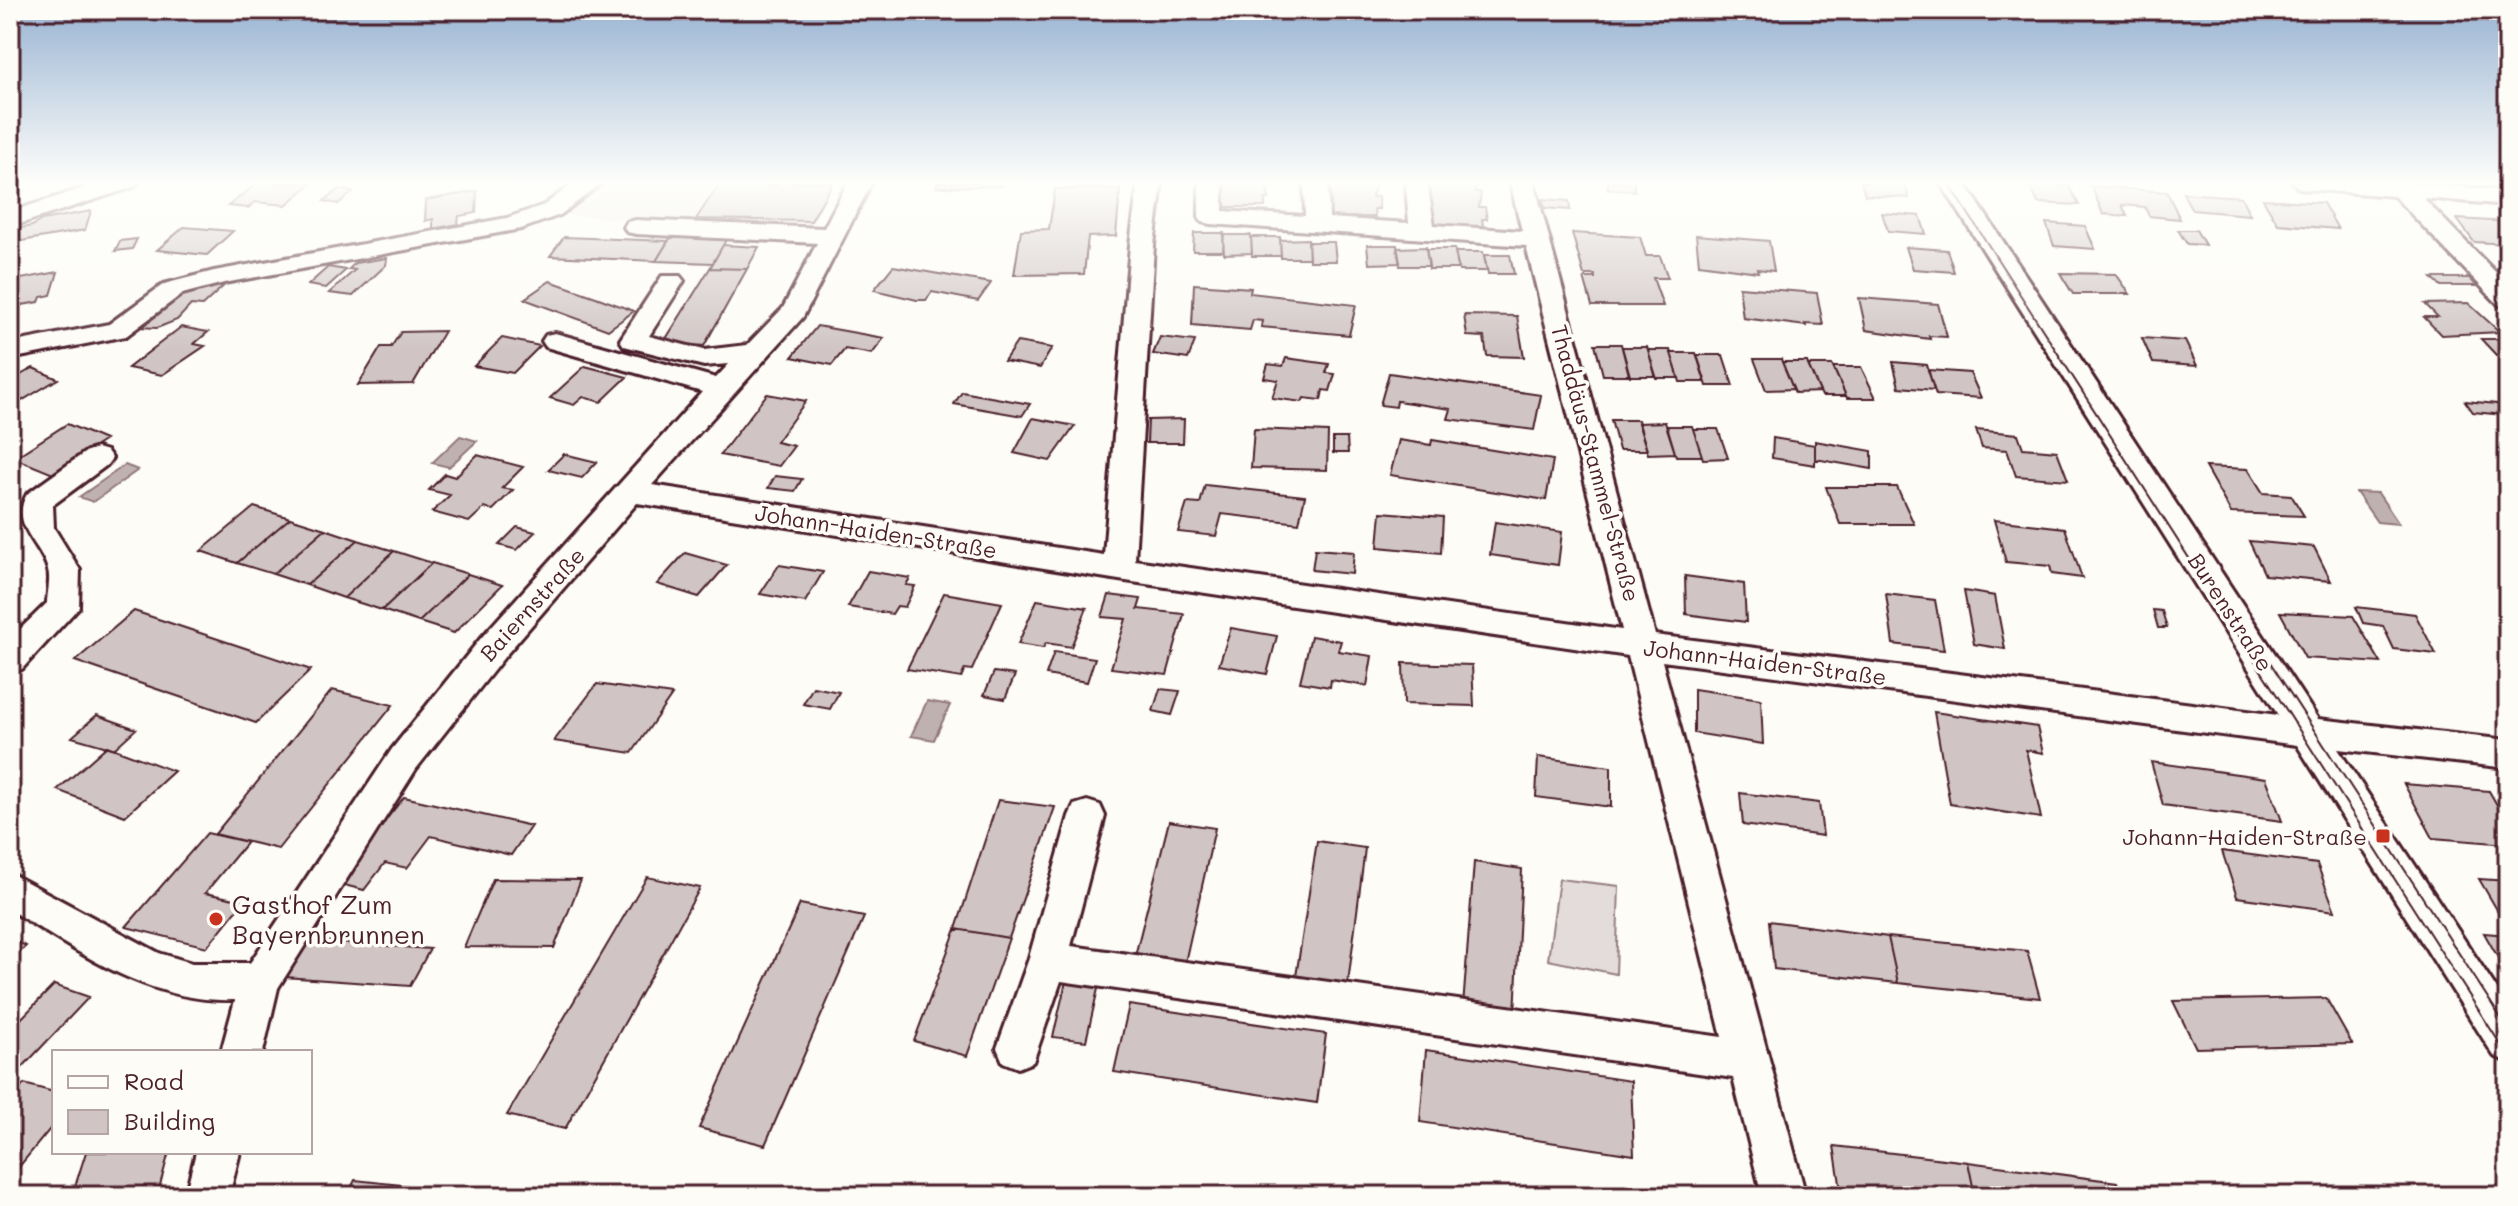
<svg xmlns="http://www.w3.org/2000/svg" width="2518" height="1206" viewBox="0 0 2518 1206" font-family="Mali,sans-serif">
<rect width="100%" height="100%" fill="#fdfcf7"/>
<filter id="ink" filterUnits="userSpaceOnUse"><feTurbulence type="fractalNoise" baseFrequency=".0125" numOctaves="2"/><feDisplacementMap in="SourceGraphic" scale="16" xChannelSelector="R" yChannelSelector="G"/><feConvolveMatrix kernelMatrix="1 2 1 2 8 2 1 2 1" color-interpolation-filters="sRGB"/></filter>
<g filter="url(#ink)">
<path fill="#f0ece8" d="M596 182H835L809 231 562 215Z"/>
<path fill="#e3dcda" stroke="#967e82" stroke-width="2" d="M1559 879 1619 886 1616 974 1548 960Z"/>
<path fill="#c0b1b1" stroke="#91777b" stroke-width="2" d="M460 436 477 441 449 467 432 463Z
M125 465 138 470 93 502 79 497Z
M2356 492 2378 493 2399 524 2377 522Z
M927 701 950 705 934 740 911 736Z"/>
<path fill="#d0c5c4" stroke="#4a1f2b" stroke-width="2" d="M259 182H313L286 205 255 202 248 208 228 206Z
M778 182H833L811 221 696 219 720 183 776 186Z
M938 182H1003L1002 186 936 187Z
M1215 182H1266L1269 199H1265V207H1218Z
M1324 182 1376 183 1372 197H1378L1379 209H1374L1375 217H1326Z
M1427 182 1474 183 1475 192H1481L1479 207H1485L1487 219H1482L1483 226H1435L1433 214H1427L1424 192H1429Z
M1608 182H1634V191L1608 189Z
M1861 182H1904L1909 198 1865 195Z
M2028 183 2069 186 2079 205 2038 203Z
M2091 186 2167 192 2180 219 2149 216 2145 207 2122 205 2127 216 2103 214Z
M339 189 353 192 338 204 324 201Z
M1055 189H1120L1116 236 1088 237 1084 274 1014 275 1021 230 1049 229Z
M477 191 476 213 459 216 458 224 433 229V219L425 221 426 200Z
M2183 193 2241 197 2250 215 2192 210Z
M1542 199 1569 201 1570 210 1545 208Z
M2263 199 2323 203 2338 229 2278 224Z
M91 211 85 230 10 243 15 229 32 226 42 220Z
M1882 213 1920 216 1926 234 1888 231Z
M2457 219 2508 222V244L2474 242Z
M2046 223 2085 226 2095 249 2054 246Z
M184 227 233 231 207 255 157 250Z
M2178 230H2196L2205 245 2187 244Z
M1194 233H1224L1223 251H1193Z
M1572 233 1640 237 1646 256H1660L1668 278H1653L1663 306H1592L1584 278H1595V275H1584Z
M1223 235H1251L1252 253 1224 254Z
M1696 235 1769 241 1774 271 1757 269 1758 272 1699 264Z
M564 237 668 241 656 261 550 256Z
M671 237 726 240 713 263 656 261Z
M1251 237H1280L1281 256H1252Z
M137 239 132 249 115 251 120 241Z
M1308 239 1309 258H1281L1280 240Z
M1308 242H1334L1336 261H1309Z
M723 245 759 247 747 269 710 268Z
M1367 245H1397L1400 263 1369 264Z
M1426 247 1429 266H1400L1397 248Z
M1906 247 1947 250 1954 272 1913 269Z
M1426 249H1455L1458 269H1429Z
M1455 252H1483L1487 271H1459Z
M1484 255H1510L1514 274H1488Z
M387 258 386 265 353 296 329 293 355 270 349 269 355 263Z
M893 266 991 283 978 301 932 292 926 300H917L874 290Z
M328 267 346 270 326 288 308 285Z
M710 268 747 269 704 346 664 342Z
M58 272 51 295 41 297 39 302 10 307V281Z
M2060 273 2116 274 2130 294H2073Z
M2432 278H2469L2477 286H2440Z
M229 281 202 306 191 305 177 320 157 328 137 327 181 291Z
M550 281 596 297 634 311 608 330 524 299Z
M1194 284 1251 288 1250 293 1356 305 1349 335 1261 327 1262 321 1253 320 1250 330 1192 325Z
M1739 287 1817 293 1823 325 1805 324 1806 326 1743 318Z
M1859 298 1938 304 1947 337 1929 336 1930 339 1866 330Z
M2468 303 2500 332 2441 335 2424 317H2438L2425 304Z
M1464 315 1517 316 1524 357 1487 356 1484 337 1467 336Z
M817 326 884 338 872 354 845 349 832 365 792 357Z
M181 327 208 332 194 344 205 346 162 375 128 368Z
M444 331 413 384 358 385 381 347H391L401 332Z
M1160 337 1195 341 1188 359 1153 354Z
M502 338 540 346 513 373 474 366Z
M2142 338 2185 341 2197 366 2153 363Z
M2481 339H2503L2508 344V355H2496Z
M1017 342 1052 348 1040 368 1004 361Z
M1595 344H1621L1629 375H1603Z
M1622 347H1647L1656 376H1630Z
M1648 350H1670L1679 378H1656Z
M1671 353H1696L1705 382H1680Z
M1697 355H1723L1733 386H1707Z
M1286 358 1329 364 1326 373 1335 374 1330 391 1323 390 1321 400 1304 398 1302 402 1272 398 1278 380 1264 378 1268 364 1283 366Z
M1754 359H1781L1793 389 1766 390Z
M1782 362H1807L1820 392 1795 393Z
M1893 362 1927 365 1934 390 1899 387Z
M1808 365H1832L1846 396H1822Z
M585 366 627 377 601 402 583 397 574 405 550 398Z
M1833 367H1861L1876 398H1847Z
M33 368 58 379 13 406 10 404V381Z
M1928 370 1970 373 1981 398 1936 395Z
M1389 373 1541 395 1534 430 1448 419 1451 409 1397 401 1396 407 1380 405Z
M962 392 1030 404 1022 416 954 404Z
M767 394 806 401 776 442 794 446 779 466 720 455Z
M2465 401 2497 404 2505 415 2473 412Z
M1033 418 1075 426 1050 461 1014 453Z
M1184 419 1183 443H1147L1148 420Z
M1611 420H1638L1647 450H1619Z
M1665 422 1675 453 1648 454 1638 423Z
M67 424 105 440 53 474 14 458Z
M1667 426H1692L1702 456H1676Z
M1254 429 1328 432 1327 470 1251 468Z
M1693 429H1718L1728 458 1703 459Z
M1976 430 2018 434 2023 448 2057 451 2068 480 2016 476 2007 450 1982 448Z
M1333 438H1347L1348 453H1333Z
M1773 438 1815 445V465L1772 458Z
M1399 440 1431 445 1432 440 1553 460 1546 500 1390 475Z
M1815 441 1872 451V469L1815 459Z
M564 454 597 462 582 478 548 470Z
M477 455 523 467 502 488 513 490 493 510 484 508 469 522 432 512 450 495 429 490 445 474 455 477Z
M2205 467 2248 469 2263 493 2291 495 2304 516 2231 513Z
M775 476 802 479 795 491 768 488Z
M1205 485 1305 496 1299 523 1222 514 1216 536 1178 532 1187 503 1200 504Z
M1826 487H1897L1914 524H1840Z
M254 507 290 518 237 563 201 551Z
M1381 512 1443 517 1441 553 1378 547Z
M290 518 325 529 273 574 237 563Z
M1994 520 2065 528 2082 578 2052 574 2050 566 2006 562Z
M1495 522 1562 532 1558 565 1490 555Z
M517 527 535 532 517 550 499 545Z
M325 529 358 540 307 585 273 574Z
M358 540 394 551 344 598 307 585Z
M2249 541 2314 547 2331 581 2265 575Z
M1315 549 1354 552 1352 574 1312 570Z
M394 551 432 563 382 610 344 598Z
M685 553 727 565 699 597 657 584Z
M432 563 468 574 419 622 382 610Z
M779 565 823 572 805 602 760 594Z
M868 571 910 578 906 585 915 586 905 607 897 606 892 614 848 607Z
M468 574 502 585 454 633 419 622Z
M1685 576 1744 584 1746 622 1686 614Z
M1964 591 1995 596 2005 649 1974 644Z
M944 593 1002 603 972 670 965 669 961 678 907 669Z
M1886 594 1935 600 1944 650 1893 644Z
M1109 595 1141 599 1138 609 1184 614 1167 675 1111 668 1126 619 1102 617Z
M1037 600 1087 608 1071 647 1046 643 1043 648 1018 644Z
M2356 607 2415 614 2436 654 2394 649 2383 626 2363 623Z
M2153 610 2162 611 2167 628H2158Z
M134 611 311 670 256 723 75 661Z
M2280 612 2353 616 2381 663 2305 658Z
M1231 628 1277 636 1267 674 1219 665Z
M1311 636 1341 641 1338 651 1372 656 1367 686 1331 680 1330 687 1300 682Z
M1054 652 1095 658 1087 682 1046 675Z
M1403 663 1472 665 1474 706 1404 704Z
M994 672 1015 675 1005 699 984 695Z
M597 684 672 695 632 753 554 741Z
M813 687 839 692 830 709 803 704Z
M1160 689 1180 691 1172 715 1153 711Z
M1694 689 1761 699 1763 744 1694 733Z
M332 690 393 705 278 849 215 834Z
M1934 712 2037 727 2043 753 2026 750 2041 818 1950 804Z
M97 715 136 729 114 749 72 737Z
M107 746 174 771 125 816 57 790Z
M1538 757 1611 767V807L1536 797Z
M2151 762 2266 778 2282 821 2163 805Z
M2404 784 2489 791 2508 824V844L2433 838Z
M1740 793 1819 803 1823 836 1743 825Z
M404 797 531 826 511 855 431 836 407 868 385 863 364 890 336 883Z
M998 800 1055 807 1009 938 956 929Z
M1169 821 1215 828 1184 967 1134 960Z
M207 833 247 842 205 893 244 901 207 947 126 927Z
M1317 841 1365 848 1347 991 1295 983Z
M2222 851 2317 864 2335 911 2237 897Z
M1474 862 1522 869 1515 1015 1463 1007Z
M647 877 700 888 565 1129 507 1115Z
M493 879 581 880 554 948 464 947Z
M2479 879 2508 881V920H2503Z
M800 904 864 917 765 1145 699 1128Z
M1769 921 1888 937 1898 983 1774 969Z
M956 929 1009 938 967 1056 914 1041Z
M2484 933 2508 935V962L2500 961Z
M1888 937 2027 951 2040 998 1898 983Z
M10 938 26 946 10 961Z
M306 940 430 949 410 986 285 977Z
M1067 977 1100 980 1086 1041 1053 1037Z
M54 985 89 997 16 1074 10 1072V1030Z
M2326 998 2352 1044 2196 1048 2173 1001Z
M1129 1005 1326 1034 1317 1103 1114 1072Z
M1426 1050 1631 1081 1634 1155 1420 1122Z
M24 1084 54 1092V1124L10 1178V1100Z
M1834 1146 1968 1162 1975 1196H1842Z
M86 1152H169L157 1196H72Z
M1968 1162 2117 1182 2121 1196H1975Z
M355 1180 503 1196H347Z"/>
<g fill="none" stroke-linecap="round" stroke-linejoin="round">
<defs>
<path id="minor" d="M102 182H138L134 187 10 227V212Z
M576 182H603L560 215 521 229 224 283 182 294 126 336 10 359V343L109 324 164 284 214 271 507 218 544 205Z
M848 182H872L803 317 652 485 1104 555 1130 245 1138 182H1162L1154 245 1135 560 1622 630 1526 246 1211 224 1202 222 1199 217V182H1223V211L1305 216 1304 182H1328L1329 218 1409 223 1406 186 1409 182H1427L1434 225 1522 231 1510 182H1534L1655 635 2278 715 1940 182H1964L2318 719 2508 740V768L2338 749 2508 1006V1062L2494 1056 2297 745 1662 661 1806 1196H1762L1733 1078 1061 981 1033 1062 1018 1068 1003 1062 997 1048 1028 961 1069 816 1074 805 1087 801 1100 805 1105 816 1071 946 1722 1037 1628 656 1119 580 637 503 505 656 416 769 278 988 263 1052H221L235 1000C149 1003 81 953 10 910V873L159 953 192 963H250L392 749 481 638 702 392 546 347 542 341 546 335 555 333 716 378 729 364 704 366 624 346 620 340 662 276H680L684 281 649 336 704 350 747 345 783 308 817 243 636 234 627 232 624 227 627 222 636 220 824 228Z
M2293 182H2407L2508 191V205L2423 198 2508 285V308L2499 305 2394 196 2305 189 2297 187Z
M97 448 107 451 112 458 107 465 53 505 54 528 80 570 79 607 22 669 10 673V639L47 603C47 594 51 580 48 570 42 544 9 525 27 494L87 451Z
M196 1152H240L229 1196H185Z"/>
</defs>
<use href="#minor" stroke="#4a1f2b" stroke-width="6"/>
<use href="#minor" fill="#fdfcf7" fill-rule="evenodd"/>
<path stroke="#4a1f2b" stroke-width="2" d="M1948 182 2508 1056
M2266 656 2508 1029"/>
</g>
</g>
<linearGradient id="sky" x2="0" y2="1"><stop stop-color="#98b3d2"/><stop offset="0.52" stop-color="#fefefb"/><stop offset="1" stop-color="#fefefb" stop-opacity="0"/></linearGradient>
<rect width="2518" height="351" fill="url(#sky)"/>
<g fill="#c8321e" stroke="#fdfcf7" stroke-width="3">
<rect x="2375" y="828" width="16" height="16" rx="4"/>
<circle cx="216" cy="919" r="8"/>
</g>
<g text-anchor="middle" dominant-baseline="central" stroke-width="7" stroke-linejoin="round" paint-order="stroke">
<g font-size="22" fill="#4a1f2b" stroke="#fdfcf7">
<text transform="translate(1596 463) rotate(75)">Thaddäus-Stammel-Straße</text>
<text transform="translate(876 531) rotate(9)">Johann-Haiden-Straße</text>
<text transform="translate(532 604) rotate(-48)">Baiernstraße</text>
<text transform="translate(2231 612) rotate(57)">Burenstraße</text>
<text transform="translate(1765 662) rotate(7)">Johann-Haiden-Straße</text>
</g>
<g font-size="22" fill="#4a1f2b" stroke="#fdfcf7" text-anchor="end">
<text x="2367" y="836">Johann-Haiden-Straße</text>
</g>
<g font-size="26" fill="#4a1f2b" stroke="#fdfcf7" text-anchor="start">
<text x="232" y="904">Gasthof Zum<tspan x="232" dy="30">Bayernbrunnen</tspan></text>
</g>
</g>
<rect width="2518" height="1206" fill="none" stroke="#fdfcf7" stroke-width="40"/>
<rect x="20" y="20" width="2478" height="1166" fill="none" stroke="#4a1f2b" stroke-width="3" filter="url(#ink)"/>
<rect x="52" y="1050" width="260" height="104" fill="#fdfcf7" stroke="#b5a4a5" stroke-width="2"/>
<rect x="68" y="1076" width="40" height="12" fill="#fdfcf7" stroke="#b5a4a5" stroke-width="2"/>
<text x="124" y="1090" font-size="24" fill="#4a1f2b">Road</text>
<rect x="68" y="1110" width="40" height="24" fill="#d0c5c4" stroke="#b5a4a5" stroke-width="2"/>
<text x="124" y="1130" font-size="24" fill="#4a1f2b">Building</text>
</svg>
